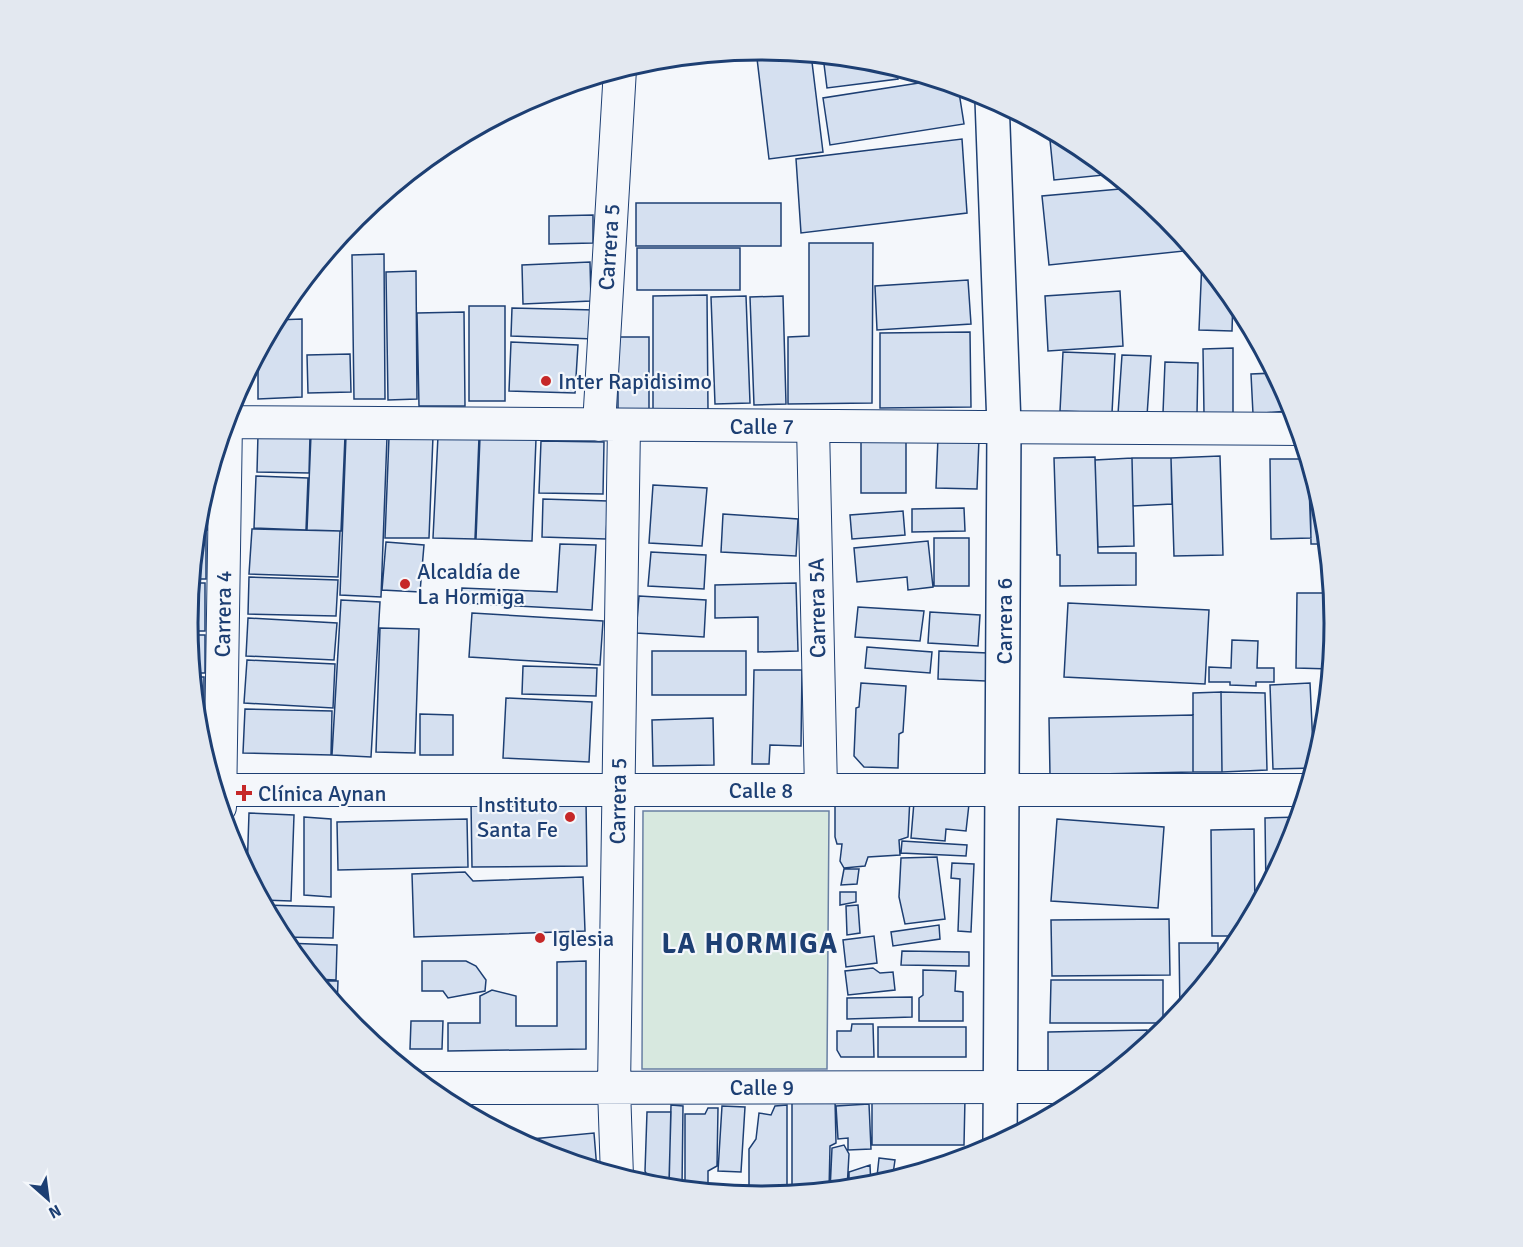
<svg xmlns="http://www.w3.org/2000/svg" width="1523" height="1247" viewBox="0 0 1523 1247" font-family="Signika,sans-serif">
<rect width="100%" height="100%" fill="#f4f7fb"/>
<path fill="#d7e8df" stroke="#687fa3" stroke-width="1.5" d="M643 811H829L827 1069H642Z"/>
<path fill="#d5e0f0" stroke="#1d3f73" stroke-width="1.5" d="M756 50 811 54 823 152 769 159Z
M823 56 874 61 897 68 898 79 827 88Z
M938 80 958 86 964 124 830 145 823 98Z
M1049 130 1081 146 1114 174 1054 180Z
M962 139 967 213 801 233 796 159Z
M1131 188 1168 218 1194 250 1049 265 1042 196Z
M636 203H781V246H636Z
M593 215V243L549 244V216Z
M809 243H873L872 403 788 404V337L809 336Z
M637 248H740V290H637Z
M384 254 385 399H354L352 255Z
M1202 260 1233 298 1232 331 1199 330Z
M590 262 591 301 523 304 522 265Z
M416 271 417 399 388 400 386 272Z
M968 280 971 324 877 330 875 286Z
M1120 291 1123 346 1048 351 1045 296Z
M707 295 708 410 653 411V296Z
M746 296 750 403 715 404 711 297Z
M783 296 786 404 754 405 750 297Z
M469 306H505V401H469Z
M512 308 595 310 594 339 511 336Z
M464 312 465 406H419L417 313Z
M302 319V397L258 399V353L276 320Z
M970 332 971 407 880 408V333Z
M618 337H649V409H618Z
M511 342 578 345 575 393 509 391Z
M1233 348V414H1204L1203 349Z
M1063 352 1115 354 1112 413 1060 411Z
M350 354 351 392 308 393 307 355Z
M1122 355 1151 356 1147 416 1118 414Z
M1165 362 1198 363 1197 414 1163 413Z
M1275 373 1287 396 1288 411 1253 414 1251 374Z
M258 434 310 435 309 473 257 472Z
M311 435 345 436 341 531 307 530Z
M346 436 387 437 381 597 340 595Z
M433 436 429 538H385L389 437Z
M438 436 479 437 475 539 433 538Z
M480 437 536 439 532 541 476 539Z
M938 437 979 439 977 489 936 488Z
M861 440H906V493H861Z
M541 441 604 442 603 494 539 493Z
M1220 456 1223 555 1174 556 1171 458Z
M1095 457 1098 553H1136V585L1060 586V555H1057L1054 458Z
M1132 458H1171L1172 504 1133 506Z
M1132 458 1134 546 1098 547 1095 460Z
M1270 459H1308L1311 538 1271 539Z
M1310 463 1325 512 1328 544H1311Z
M256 476 308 478 306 530 254 528Z
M653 485 707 488 702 546 649 543Z
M206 487 208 530H197L199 511Z
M543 499 608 501 606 539 542 537Z
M964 508 965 531 912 532V509Z
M903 511 905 535 852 539 850 515Z
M723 514 798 519 796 556 721 552Z
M252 529 340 531 338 577 249 574Z
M196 533H206V579H192Z
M934 538H969V586H934Z
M928 541 933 587 908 590 907 577 857 582 854 548Z
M386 542 424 545 420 592 382 590Z
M560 544 596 545 592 610 461 603 462 588 557 592Z
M651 552 706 555 704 589 648 586Z
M249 577 338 580 336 616 248 614Z
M191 583H205V631H188Z
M796 583 798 651 758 652V617L715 618V585Z
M1297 593H1333L1335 624 1331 669 1296 668Z
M639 596 706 600 704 637 636 633Z
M341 600 380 602 371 757 332 755Z
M1068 603 1209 610 1205 684 1064 677Z
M858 607 924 611 920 641 855 637Z
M930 612 980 615 978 646 928 643Z
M472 613 603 621 600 665 469 657Z
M248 618 337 623 334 660 246 656Z
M380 628 419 629 415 753 376 752Z
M189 635H205V673H192Z
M1232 640 1258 641 1257 668H1274V682H1256V686L1230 685V682H1209V667L1231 668Z
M867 647 932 652 930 673 865 668Z
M652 651H746V695H652Z
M939 651 988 653 986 681 938 679Z
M247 660 335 664 333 708 244 703Z
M523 666 597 668 596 696 522 694Z
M754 670H802L801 746 770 745 769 764H752Z
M193 677H204V715H197Z
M861 683 906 686 903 732 899 734 898 768 864 767 854 756 856 708 859 707Z
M1310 683 1314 768 1273 769 1270 685Z
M1221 692 1265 693 1267 770 1222 772Z
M1221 692 1222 772H1193V693Z
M506 698 592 702 589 762 503 758Z
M245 709 332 711 331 755 243 753Z
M420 714 453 715V755H420Z
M1193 715V772L1050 775 1049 718Z
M713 718 714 765 653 766 652 720Z
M197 719H204V752L198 735Z
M915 790 970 795 966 831 946 829 945 841 911 838Z
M910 797 908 837 899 840 900 855 868 857 865 866 844 868 840 861 842 844H837L835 837V798Z
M586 801 587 866 472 867 471 802Z
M249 813 294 815 291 901 262 900 247 873Z
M304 817 331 819V897L304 895Z
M1300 817 1292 843 1266 891 1265 818Z
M467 819 468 867 338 870 337 822Z
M1057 819 1164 827 1158 908 1051 901Z
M1254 829 1255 913 1242 936H1212L1211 830Z
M902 841 967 845 966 856 901 853Z
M937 857 945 919 905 924 899 897 901 858Z
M952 863 974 864 971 932 958 931 960 879 951 878Z
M844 869H859L857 884 841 885Z
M465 872 473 881 583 877 585 931 414 937 412 874Z
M840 892H856V902L840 905Z
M264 905 334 907 333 938 281 937Z
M858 905 860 933 847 935 846 906Z
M1169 919 1170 975 1052 976 1051 920Z
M939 925 940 939 893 946 891 932Z
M874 936 877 963 846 967 843 940Z
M285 943 337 945 336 980 314 979Z
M1179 943H1218V967L1180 1014Z
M902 951 969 952V966L901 965Z
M422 961H466L476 966 486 980 485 991 448 998 443 991H422Z
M586 961V1049L448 1051V1023H480V996L492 990 516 996V1026H557V962Z
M873 968 880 973 893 972 895 990 848 995 845 971Z
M923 970 956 971 955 991 963 992V1021H919V998L923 995Z
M1051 980H1163V1023H1050Z
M316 981H338L337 1007Z
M912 997V1017L847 1019V998Z
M411 1021H443L442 1049H410Z
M852 1024H873L874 1057H841L837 1050V1031H851Z
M878 1027H966V1057H878Z
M1147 1030V1046L1117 1071 1048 1072V1032Z
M872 1097 965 1098 964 1145H872Z
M799 1099 814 1103 820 1100H835L836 1143 830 1146 829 1191 792 1194V1104Z
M869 1104 871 1149 848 1150V1138L838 1139 836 1106Z
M671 1105 683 1106 682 1188H669Z
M787 1105V1192H772V1196H749V1149L756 1139 759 1113 771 1115 775 1106Z
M722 1106 745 1107 741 1172 718 1171Z
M708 1108H718L717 1166 708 1171V1192L685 1190V1114H705Z
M647 1112H671L669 1181H650L645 1171Z
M594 1133 597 1170 542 1154 521 1143V1140Z
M844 1145 849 1154 847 1189 830 1191 832 1148Z
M879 1158 895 1160 892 1181 876 1186Z
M870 1165 871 1187 849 1189V1172Z"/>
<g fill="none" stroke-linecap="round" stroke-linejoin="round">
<defs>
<path id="minor" d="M226 422 1299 429
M599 425 620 69
M813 426 821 790
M215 790H1308
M220 807 226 421
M427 1088 1097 1087
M617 1177 614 1088 624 425"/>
<path id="major" d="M992 99 1004 426 1000 1144"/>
</defs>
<use href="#minor" stroke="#1d3f73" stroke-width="34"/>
<use href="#major" stroke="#1d3f73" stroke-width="36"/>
<use href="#minor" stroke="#f4f7fb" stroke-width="32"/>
<use href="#major" stroke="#f4f7fb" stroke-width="33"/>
</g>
<g fill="#c62828" stroke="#f4f7fb" stroke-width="2">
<circle cx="546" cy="381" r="6"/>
<circle cx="405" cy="584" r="6"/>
<path d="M241 784h6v6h6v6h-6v6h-6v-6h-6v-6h6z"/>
<circle cx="570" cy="817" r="6"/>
<circle cx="540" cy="938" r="6"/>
</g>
<g text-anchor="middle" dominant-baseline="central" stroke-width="4.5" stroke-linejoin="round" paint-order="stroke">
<g font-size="22" fill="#1d3f73" stroke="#f4f7fb">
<text transform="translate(609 247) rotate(-86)">Carrera 5</text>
<text x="762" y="426">Calle 7</text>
<text transform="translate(817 608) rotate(-91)">Carrera 5A</text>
<text transform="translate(223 614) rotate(-89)">Carrera 4</text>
<text transform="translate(1004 621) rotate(-90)">Carrera 6</text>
<text x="761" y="790">Calle 8</text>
<text transform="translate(618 801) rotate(-89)">Carrera 5</text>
<text x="762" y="1087">Calle 9</text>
</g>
<g font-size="22" fill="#1d3f73" stroke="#f4f7fb" text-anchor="start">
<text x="558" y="381">Inter Rapidisimo</text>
<text x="417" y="571">Alcaldía de<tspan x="417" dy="25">La Hormiga</tspan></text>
<text x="258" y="793">Clínica Aynan</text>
<text x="558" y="804" text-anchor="end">Instituto<tspan x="558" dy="25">Santa Fe</tspan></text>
<text x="552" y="938">Iglesia</text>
</g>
<g font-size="28" font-weight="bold" letter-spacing="1.5" fill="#1d3f73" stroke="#f4f7fb">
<text x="750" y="944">LA HORMIGA</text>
</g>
</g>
<path d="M0 0H1523V1247H0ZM198 623a563 563 0 1 1 1126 0a563 563 0 1 1-1126 0Z" fill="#e3e8f0" fill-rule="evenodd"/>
<path fill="none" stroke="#1d3f73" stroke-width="3" d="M198 623a563 563 0 1 1 1126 0a563 563 0 1 1-1126 0Z"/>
<g transform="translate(48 1199) rotate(152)" stroke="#f4f7fb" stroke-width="4.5" paint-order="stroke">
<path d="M0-4.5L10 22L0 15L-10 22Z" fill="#1d3f73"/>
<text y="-9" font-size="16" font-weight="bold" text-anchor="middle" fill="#1d3f73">N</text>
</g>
</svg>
